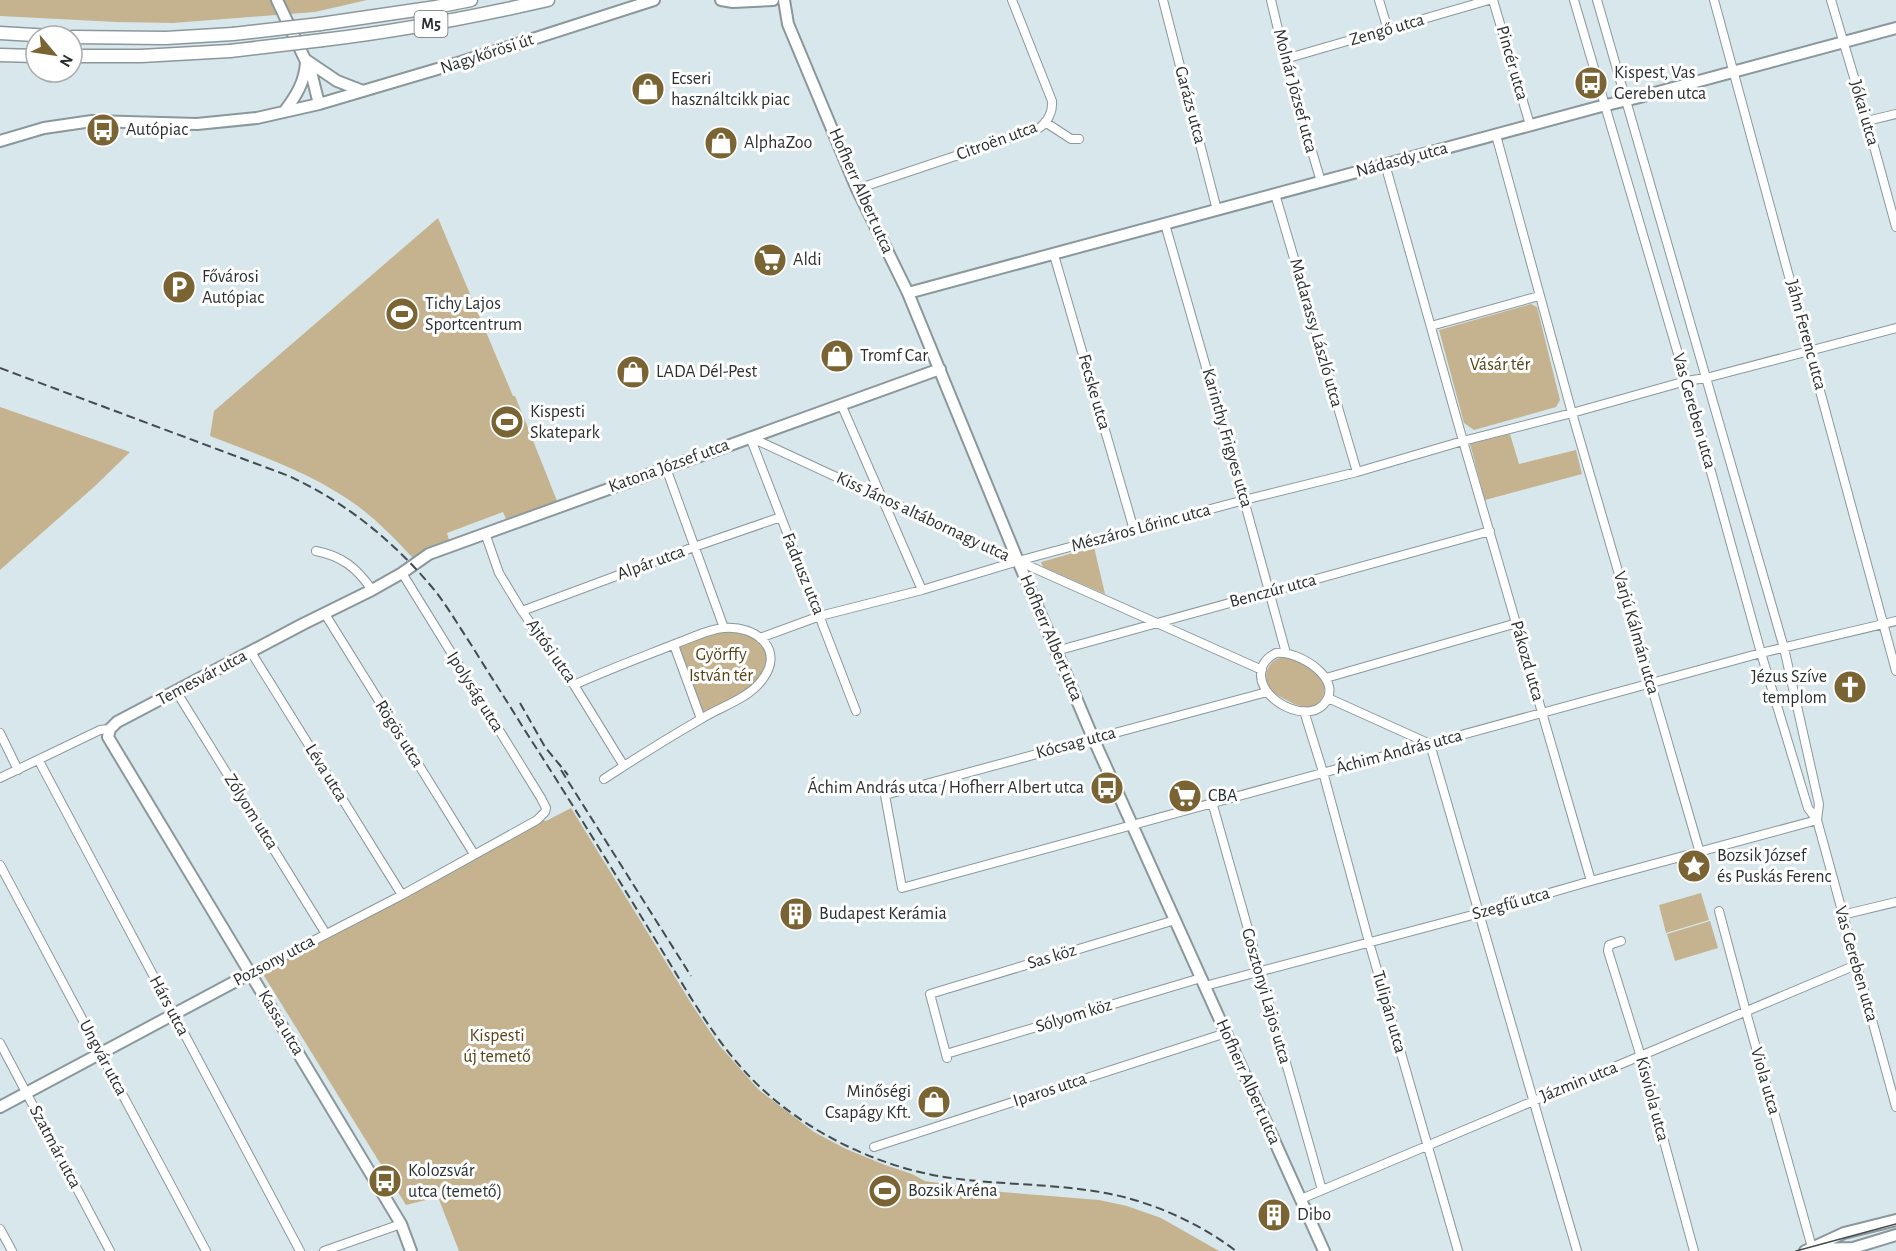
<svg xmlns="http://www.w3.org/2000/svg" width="1896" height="1251" viewBox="0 0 1896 1251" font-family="'Alegreya Sans',sans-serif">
<rect width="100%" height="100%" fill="#d8e7ec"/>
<path fill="#c5b38f" d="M0 0H367L315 12 173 23 116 22 0 16Z
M438 218 513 396H515L531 435 529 436 532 438 557 501 506 519 503 512 447 533 449 540 420 553 413 558C396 540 379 522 359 507 315 474 261 456 210 436L214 411Z
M1531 304 1537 307 1560 400 1556 407 1474 430 1464 423 1439 330Z
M0 407 130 452 95 486 0 570Z
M1510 434 1519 464 1576 450 1582 474 1485 500 1470 444Z
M1094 547 1105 594 1043 567 1041 562Z
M724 628 760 638 770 663 752 690 701 719 674 645Z
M1283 657C1292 657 1297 660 1305 665 1310 668 1317 671 1320 675 1329 687 1324 706 1308 707 1297 707 1287 700 1277 695 1269 690 1264 681 1267 671 1269 663 1275 659 1283 657Z
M571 808 694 1008 719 1045 759 1090 814 1132 846 1149 885 1165 912 1174 925 1181 1002 1192 1099 1200 1127 1206 1161 1218 1219 1251H459L438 1197 406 1205 261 971 538 818 546 821Z
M1701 893 1709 920 1666 933 1659 905Z
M1710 921 1718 948 1675 961 1667 934Z"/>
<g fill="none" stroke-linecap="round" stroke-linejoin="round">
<defs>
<path id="street" d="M1163 0 1217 210
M1271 0 1285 59 1321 182
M1379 0 1388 30
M1493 0 1530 125
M1574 0 1686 381 1761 653 1808 808 1817 820 1896 1107
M1597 0 1784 648 1819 804 1817 820
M1714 0 1896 671
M1831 0 1867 121 1896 227
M1285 59 1489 0
M1867 121 1896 114
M1045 122 1071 139H1079
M1496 135 1572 413 1700 853
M1385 164 1463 441 1591 881
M857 189 1039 128C1048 122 1053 111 1052 101L1012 0
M1275 194 1357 472
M1165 224 1244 500 1286 653
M1054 255 1134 530
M1431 326 1539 296
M841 404 922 590
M750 437 1018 561 1262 670
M750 437 856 711
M666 468 724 628
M485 533 499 573 522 611 574 685 624 766
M316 551C342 556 357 568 372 590
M522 611 694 547 781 517
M325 614 474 854
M760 638 820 616 922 590 1018 561 1244 500 1357 472 1463 441 1572 413 1686 381 1706 378 1896 328
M674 645 701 719
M1056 651 1490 531
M251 652 402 895
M1276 653C1298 650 1347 680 1323 705 1303 725 1250 695 1263 665 1266 659 1270 656 1276 653Z
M1326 678 1517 623
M574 685C609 669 645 656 680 642 694 637 709 629 724 628 755 625 786 649 762 680 748 699 720 707 701 719 668 738 636 758 604 779
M176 691 326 934
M1267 692 885 795 902 888 1761 653 1896 621
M1328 698 1430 744 1577 1251
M1304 711 1323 772 1369 942 1458 1251
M0 733 18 770
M39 761 300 1251
M0 778 100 730 110 729
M1212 802 1322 1190
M0 865 206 1251
M1719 911 1746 1012 1813 1251
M1842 915 1896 902
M1621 941 1609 945 1608 951 1641 1057 1694 1251
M251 973 402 895 537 820 545 812 546 808 541 798 402 573
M1205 986 1480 913 1591 881 1817 820
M0 1043 110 1251
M946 1054 1201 978
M947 1058 930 994 1175 920
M874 1147 1226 1033
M1301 1199 1856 965
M0 1229 12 1251
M324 1251 401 1224"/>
<path id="secondary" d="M277 0 311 72 319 104
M721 0 733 2 773 0
M784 0 788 24 857 189 908 293 1018 561 1093 738 1324 1251
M306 60 337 81 363 91
M284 112C296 96 305 82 306 62
M0 141 44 128 92 121 197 124 257 118 319 104 461 62 654 0
M908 293 1598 107 1636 98 1896 28
M0 1107 251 973
M1815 1249 1853 1248 1896 1235
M411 1251 401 1224 108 737 110 729 117 722 303 624 372 590 402 573 429 554 940 369
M1805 1251 1844 1233 1896 1220"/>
<path id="primary" d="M320 24 436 7 471 0
M0 33 51 36
M72 37 166 38 233 34
M323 40C399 31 473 17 548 0
M0 55 36 56
M72 56H141L230 51"/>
</defs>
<use href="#street" stroke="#8a989c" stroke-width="10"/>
<use href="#secondary" stroke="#8a989c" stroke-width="14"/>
<use href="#primary" stroke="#8a989c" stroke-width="15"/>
<use href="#street" stroke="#fff" stroke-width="8"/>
<use href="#secondary" stroke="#fff" stroke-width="10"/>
<use href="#primary" stroke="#fff" stroke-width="12"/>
<path stroke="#434b4d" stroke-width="1.5" d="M1796 1251 1896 1224"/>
<path stroke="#434b4d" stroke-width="2" stroke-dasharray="9 4.5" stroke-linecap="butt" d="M0 368 289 476C347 503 395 542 436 592 449 609 460 628 472 646 489 674 507 701 524 729 570 800 614 872 658 944 689 994 717 1046 760 1087 808 1132 873 1164 938 1176 992 1185 1046 1183 1100 1192 1148 1200 1198 1222 1236 1251
M520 703 545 747 568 775
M561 770 691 976"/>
<defs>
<path id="primary-bridge" d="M233 34 320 24
M230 51 323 40"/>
</defs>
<use href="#primary-bridge" stroke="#8a989c" stroke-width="15" stroke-linecap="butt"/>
<use href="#primary-bridge" stroke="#fff" stroke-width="12"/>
</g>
<defs>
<symbol id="bus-disc" viewBox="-11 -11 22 22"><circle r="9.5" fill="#7b6434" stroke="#fff"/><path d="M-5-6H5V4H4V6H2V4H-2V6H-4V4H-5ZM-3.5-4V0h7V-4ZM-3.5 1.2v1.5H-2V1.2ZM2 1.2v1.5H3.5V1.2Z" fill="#fff"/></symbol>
<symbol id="shop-disc" viewBox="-11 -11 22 22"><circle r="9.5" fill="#7b6434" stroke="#fff"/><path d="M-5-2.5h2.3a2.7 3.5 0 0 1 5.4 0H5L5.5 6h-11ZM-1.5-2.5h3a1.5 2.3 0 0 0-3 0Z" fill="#fff"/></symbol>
<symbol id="supermarket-disc" viewBox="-11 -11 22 22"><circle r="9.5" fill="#7b6434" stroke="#fff"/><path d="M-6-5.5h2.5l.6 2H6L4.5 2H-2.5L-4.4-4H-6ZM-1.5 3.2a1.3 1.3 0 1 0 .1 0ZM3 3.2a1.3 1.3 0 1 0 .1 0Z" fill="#fff"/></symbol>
<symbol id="parking-disc" viewBox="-11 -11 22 22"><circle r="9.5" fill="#7b6434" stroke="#fff"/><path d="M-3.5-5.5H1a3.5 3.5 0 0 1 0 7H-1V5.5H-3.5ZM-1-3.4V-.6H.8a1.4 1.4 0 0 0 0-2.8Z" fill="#fff"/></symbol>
<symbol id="stadium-disc" viewBox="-11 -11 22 22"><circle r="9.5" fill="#7b6434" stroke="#fff"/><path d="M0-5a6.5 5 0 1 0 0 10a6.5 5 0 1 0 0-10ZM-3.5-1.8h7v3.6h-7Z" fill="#fff"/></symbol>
<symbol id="church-disc" viewBox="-11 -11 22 22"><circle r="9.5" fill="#7b6434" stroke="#fff"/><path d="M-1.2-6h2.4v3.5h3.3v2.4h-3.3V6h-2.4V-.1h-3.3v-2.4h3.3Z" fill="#fff"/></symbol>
<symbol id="sight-disc" viewBox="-11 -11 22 22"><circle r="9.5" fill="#7b6434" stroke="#fff"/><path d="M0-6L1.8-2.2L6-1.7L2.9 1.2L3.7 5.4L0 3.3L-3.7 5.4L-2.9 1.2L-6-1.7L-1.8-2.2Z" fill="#fff"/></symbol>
<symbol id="building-disc" viewBox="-11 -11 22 22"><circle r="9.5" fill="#7b6434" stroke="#fff"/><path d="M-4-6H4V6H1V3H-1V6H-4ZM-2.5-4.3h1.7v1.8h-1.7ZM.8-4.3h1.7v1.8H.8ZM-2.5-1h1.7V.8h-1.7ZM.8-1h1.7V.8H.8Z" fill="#fff"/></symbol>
</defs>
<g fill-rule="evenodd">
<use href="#bus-disc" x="1572" y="64" width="38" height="38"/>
<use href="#shop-disc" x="629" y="70" width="38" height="38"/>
<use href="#bus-disc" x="84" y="111" width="38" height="38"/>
<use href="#shop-disc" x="702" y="124" width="38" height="38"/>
<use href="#supermarket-disc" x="751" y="241" width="38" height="38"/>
<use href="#parking-disc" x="160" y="268" width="38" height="38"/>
<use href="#stadium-disc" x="383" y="295" width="38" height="38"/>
<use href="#shop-disc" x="818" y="337" width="38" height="38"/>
<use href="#shop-disc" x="614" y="353" width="38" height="38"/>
<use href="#stadium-disc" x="488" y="403" width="38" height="38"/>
<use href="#church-disc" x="1831" y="668" width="38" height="38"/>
<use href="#bus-disc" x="1088" y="769" width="38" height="38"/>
<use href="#supermarket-disc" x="1166" y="777" width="38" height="38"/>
<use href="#sight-disc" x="1675" y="847" width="38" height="38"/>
<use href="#building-disc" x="777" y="895" width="38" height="38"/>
<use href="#shop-disc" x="915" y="1083" width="38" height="38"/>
<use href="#bus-disc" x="366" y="1162" width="38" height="38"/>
<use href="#stadium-disc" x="866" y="1172" width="38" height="38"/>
<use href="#building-disc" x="1255" y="1196" width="38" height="38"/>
</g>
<g text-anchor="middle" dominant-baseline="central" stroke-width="6" stroke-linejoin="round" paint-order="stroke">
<rect fill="#fff" stroke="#6a6e70" stroke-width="1.5" x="414.5" y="11" width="33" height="26" rx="4.5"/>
<g font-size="16" font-weight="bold" fill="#2a3032">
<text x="431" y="24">M5</text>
</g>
<g font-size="18" fill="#2a3032" stroke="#fff">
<text transform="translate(1387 30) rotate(-16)">Zengő utca</text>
<text transform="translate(487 54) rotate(-18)">Nagykőrösi út</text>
<text transform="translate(1512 63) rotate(74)">Pincér utca</text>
<text transform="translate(1295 91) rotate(75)">Molnár József utca</text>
<text transform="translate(1190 105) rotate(75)">Garázs utca</text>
<text transform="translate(1864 113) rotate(74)">Jókai utca</text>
<text transform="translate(997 141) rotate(-20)">Citroën utca</text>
<text transform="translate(1402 160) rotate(-15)">Nádasdy utca</text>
<text transform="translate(861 191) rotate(66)">Hofherr Albert utca</text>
<text transform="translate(1316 333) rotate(74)">Madarassy László utca</text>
<text transform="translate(1806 335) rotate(75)">Jáhn Ferenc utca</text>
<text transform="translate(1094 392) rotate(74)">Fecske utca</text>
<text transform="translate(1694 411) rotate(74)">Vas Gereben utca</text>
<text transform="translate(1227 438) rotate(74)">Karinthy Frigyes utca</text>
<text transform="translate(669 466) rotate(-20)">Katona József utca</text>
<text transform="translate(923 517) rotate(25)">Kiss János altábornagy utca</text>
<text transform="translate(1141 528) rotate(-15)">Mészáros Lőrinc utca</text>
<text transform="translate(651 563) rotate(-20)">Alpár utca</text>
<text transform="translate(803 574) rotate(68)">Fadrusz utca</text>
<text transform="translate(1273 591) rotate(-15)">Benczúr utca</text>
<text transform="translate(1636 633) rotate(74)">Varjú Kálmán utca</text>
<text transform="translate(1051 638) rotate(67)">Hofherr Albert utca</text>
<text transform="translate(551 651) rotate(55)">Ajtósi utca</text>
<text transform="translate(1527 661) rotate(74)">Pákozd utca</text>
<text transform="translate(202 678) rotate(-28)">Temesvár utca</text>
<text transform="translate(475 692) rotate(58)">Ipolyság utca</text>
<text transform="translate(399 734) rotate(58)">Rögös utca</text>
<text transform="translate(1076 743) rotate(-15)">Kócsag utca</text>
<text transform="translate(1399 752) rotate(-15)">Áchim András utca</text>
<text transform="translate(326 773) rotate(58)">Léva utca</text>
<text transform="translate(251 812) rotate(58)">Zólyom utca</text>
<text transform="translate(1511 904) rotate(-16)">Szegfű utca</text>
<text transform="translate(1052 957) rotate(-17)">Sas köz</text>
<text transform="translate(274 961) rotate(-28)">Pozsony utca</text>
<text transform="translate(1856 964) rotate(74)">Vas Gereben utca</text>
<text transform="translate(1266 996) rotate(74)">Gosztonyi Lajos utca</text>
<text transform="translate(169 1006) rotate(62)">Hárs utca</text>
<text transform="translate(1389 1012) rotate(74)">Tulipán utca</text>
<text transform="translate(1074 1016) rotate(-17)">Sólyom köz</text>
<text transform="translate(281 1023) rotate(59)">Kassa utca</text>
<text transform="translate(103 1058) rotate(62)">Ungvár utca</text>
<text transform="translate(1765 1081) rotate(74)">Viola utca</text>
<text transform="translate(1248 1082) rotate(66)">Hofherr Albert utca</text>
<text transform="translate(1579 1082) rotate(-22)">Jázmin utca</text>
<text transform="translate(1050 1090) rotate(-18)">Iparos utca</text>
<text transform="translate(1652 1099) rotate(75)">Kisviola utca</text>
<text transform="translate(55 1147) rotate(62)">Szatmár utca</text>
</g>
<g font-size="18" fill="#2a3032" stroke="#fff" text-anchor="start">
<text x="1614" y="73">Kispest, Vas<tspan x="1614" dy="21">Gereben utca</tspan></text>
<text x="671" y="79">Ecseri<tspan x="671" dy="21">használtcikk piac</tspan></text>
<text x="126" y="130">Autópiac</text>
<text x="744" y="143">AlphaZoo</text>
<text x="793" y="260">Aldi</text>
<text x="202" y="277">Fővárosi<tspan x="202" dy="21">Autópiac</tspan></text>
<text x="425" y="304">Tichy Lajos<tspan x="425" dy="21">Sportcentrum</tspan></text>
<text x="860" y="356">Tromf Car</text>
<text x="656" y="372">LADA Dél-Pest</text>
<text x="530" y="412">Kispesti<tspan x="530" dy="21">Skatepark</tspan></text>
<text x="1827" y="677" text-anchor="end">Jézus Szíve<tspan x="1827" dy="21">templom</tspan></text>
<text x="1084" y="788" text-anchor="end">Áchim András utca / Hofherr Albert utca</text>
<text x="1208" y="796">CBA</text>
<text x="1717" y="856">Bozsik József<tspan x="1717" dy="21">és Puskás Ferenc</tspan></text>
<text x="819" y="914">Budapest Kerámia</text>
<text x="911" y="1092" text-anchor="end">Minőségi<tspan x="911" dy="21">Csapágy Kft.</tspan></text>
<text x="408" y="1171">Kolozsvár<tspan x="408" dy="21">utca (temető)</tspan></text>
<text x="908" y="1191">Bozsik Aréna</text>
<text x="1297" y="1215">Dibo</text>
</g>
<g font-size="18" fill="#574316" stroke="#fff">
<text x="1500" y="365">Vásár tér</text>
<text x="721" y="655">Györffy<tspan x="721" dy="21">István tér</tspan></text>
<text x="497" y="1036">Kispesti<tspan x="497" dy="21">új temető</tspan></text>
</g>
</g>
<g transform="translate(54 54) rotate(119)"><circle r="28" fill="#ffffff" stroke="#aaacad" stroke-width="1.5"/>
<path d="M0-4.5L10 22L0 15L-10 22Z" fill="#7b6434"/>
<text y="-9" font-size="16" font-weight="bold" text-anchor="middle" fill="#2a3032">N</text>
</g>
</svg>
